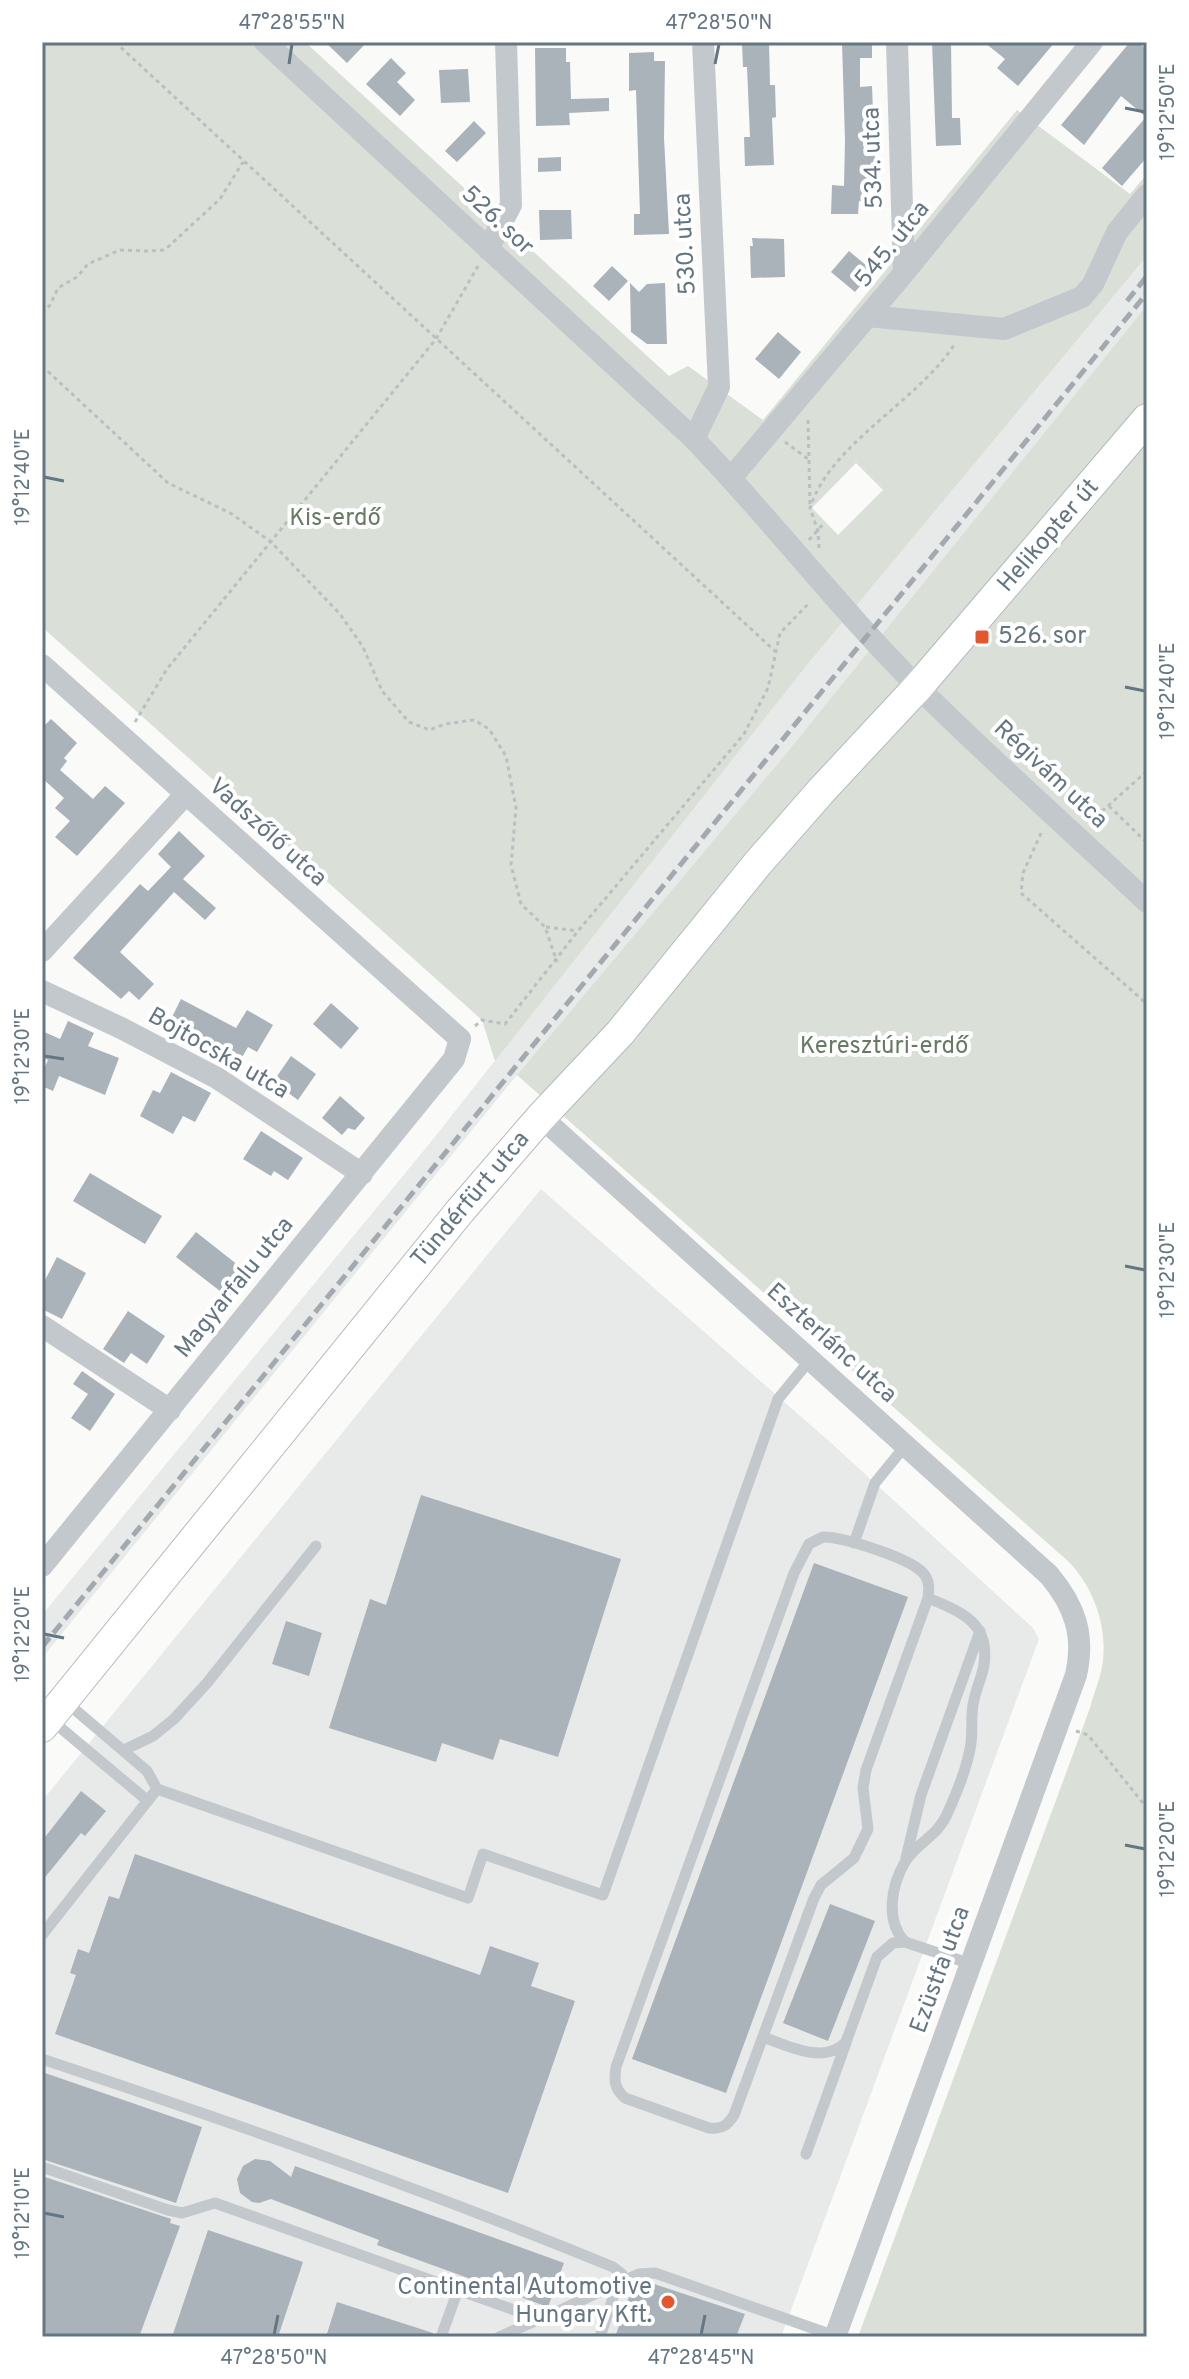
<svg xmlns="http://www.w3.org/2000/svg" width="1189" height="2379" viewBox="0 0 1189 2379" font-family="Overpass,sans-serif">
<rect width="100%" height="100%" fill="#fafaf8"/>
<path fill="#e8e9e9" d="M1147 256V305L785 755 517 1075 42 1658V1615L434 1138 807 665Z
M541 1189 830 1442 1033 1628 1039 1639 781 2337H42V1801Z"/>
<path fill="#dadfd7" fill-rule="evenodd" d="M42 42H305L669 376 688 366 763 420 1017 110 1130 194 1147 174V256L807 665 495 1061 482 1020 42 627ZM856 463 883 490 838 535 812 508Z
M1147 305V2337H858L1090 1708C1094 1692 1102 1675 1103 1660 1107 1625 1093 1587 1069 1562L517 1075 785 755Z"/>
<path fill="#aab3b9" d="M325 42H367L347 63Z
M742 42H769L770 85H775L776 117 772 118 774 165 745 166 744 137H750L747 67H743Z
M842 42H872V58H860V87L872 86 875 163H871L870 202 859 201 858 214H831L832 185 844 186 845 141Z
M932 42H951L952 118H960L961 145 936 146Z
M984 42H1055L1018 86 997 68 1005 59Z
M1130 42H1138L1147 50V157L1122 186 1102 168 1146 117 1121 96 1084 145 1061 125Z
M535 48H566V62H570L571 99 609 98V111L569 113 570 125 536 126Z
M654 52V61H665L664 138 669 234 634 235V214H640L636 90 629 91V53Z
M391 58 406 73 397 82 415 100 400 116 366 84Z
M468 69 470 102 441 103 439 70Z
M474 121 486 133 457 162 445 151Z
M561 157V171L538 172V158Z
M539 210H571L572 239 540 240Z
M752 238 784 239 785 277 751 278 750 246H753Z
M849 251 873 271 855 292 831 272Z
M612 266 628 281 609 301 593 286Z
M630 283 639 292 647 284 665 283 667 344H647L631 332Z
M778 332 801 352 779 379 755 359Z
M51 719 77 743 64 758 67 761 60 770 93 799 105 786 125 803 77 856 55 837 70 821 55 808 64 798 42 778V728Z
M179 831 205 856 183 879 216 908 205 920 174 892 120 952 154 984 139 1000 129 991 121 999 73 958 140 884 148 891 171 867 158 854Z
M181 999 236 1028 247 1010 273 1025 257 1052 248 1047 237 1066 167 1027Z
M331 1003 359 1028 341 1049 313 1024Z
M68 1021 94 1033 88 1046 119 1058 105 1095 59 1076 53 1091 42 1086V1073L48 1060 42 1057V1031L60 1039Z
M291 1056 316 1074 298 1100 273 1082Z
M171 1072 211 1093 195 1122 183 1116 173 1134 140 1116 153 1090 160 1093Z
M340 1096 365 1118 355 1130 348 1128 342 1135 322 1118Z
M261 1131 303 1158 288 1180 274 1171 271 1176 243 1159Z
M90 1173 162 1216 145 1244 73 1201Z
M196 1232 248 1273 229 1298 176 1257Z
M57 1257 86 1273 62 1319 42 1309V1286Z
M128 1311 165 1336 147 1364 131 1353 124 1363 103 1349Z
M82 1371 115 1394 90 1431 71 1418 88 1394 73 1384Z
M421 1495 621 1559 558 1757 500 1739 493 1760 442 1743 436 1762 329 1728 370 1599 386 1605Z
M814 1563 908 1597 726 2093 632 2059Z
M286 1621 322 1633 309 1676 272 1664Z
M81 1791 106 1811 85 1836 81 1833 42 1881V1841Z
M135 1854 480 1975 490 1946 539 1963 531 1986 575 2001 508 2193 55 2034 76 1975 70 1973 78 1949 89 1953 109 1896 119 1899Z
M830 1904 875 1921 828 2041 783 2023Z
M42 2072 202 2127 176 2203 42 2159Z
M255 2159 270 2161 291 2177 295 2166 564 2263 548 2307 377 2245 379 2240 271 2199 259 2203 252 2202 240 2193 237 2179 243 2166Z
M42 2176 171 2219 170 2223 180 2226 139 2337H42Z
M208 2230 303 2262 278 2337H172Z
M648 2282 745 2314 736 2337H615L633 2286 645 2290Z
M337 2302 433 2333V2337H326Z"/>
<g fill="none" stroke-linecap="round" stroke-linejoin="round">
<defs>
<path id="secondary" d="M42 1727 460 1211 541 1117 620 1033 758 863 822 790 918 687 1147 419"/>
</defs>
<use href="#secondary" stroke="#b3babf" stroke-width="32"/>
<path stroke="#bbbfc2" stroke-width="3" stroke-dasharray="4 4" stroke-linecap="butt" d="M115 42 776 652
M42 313 50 305 58 288 77 277 88 264 120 250 146 251 163 250 168 247 220 199 243 162
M42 366 168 483 232 514 271 542 340 614 363 647 382 691 409 722 430 730 445 724 474 720 489 729 506 756 516 808 511 865 521 904 545 927 557 962
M808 420 810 504
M785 442 808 459
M809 540 825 522
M819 548 818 531 810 508C830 444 918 401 954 345
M135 722 167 669 436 339 478 266
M1109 806 1147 843
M1090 822 1147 771
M1041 833 1023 873 1021 893 1147 1004
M546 927 578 931
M475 1026 482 1020 505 1024 578 931 744 734 768 688 780 633 810 602
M1076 1731 1088 1735 1147 1808"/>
<path stroke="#c3c8cc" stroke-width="11" d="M823 1537C843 1537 911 1558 924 1574 930 1582 929 1589 928 1598L866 1770 863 1788 868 1829 854 1858 821 1885 814 1898 734 2115C727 2126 722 2129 709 2128L625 2098C614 2088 614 2081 616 2067L794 1573 809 1544Z
M854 1543 875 1483 905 1446
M928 1598C962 1612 990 1623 984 1665 982 1677 976 1689 974 1700 970 1715 973 1729 971 1743 968 1766 958 1790 948 1812 938 1837 917 1842 905 1862 891 1886 885 1921 905 1942L971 1964
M66 1702 147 1771 157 1789
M50 1719 148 1801
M124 1750 153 1736 174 1719 207 1683 316 1546
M906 1858 921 1795 980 1631
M42 1935 157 1789 468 1898 483 1854 603 1895 778 1399 810 1360
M763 2037C789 2046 824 2065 846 2042L877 1957 893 1943 905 1942
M42 2059C234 2123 426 2190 613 2267L622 2274 616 2284 546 2317 531 2316 215 2203 182 2213 168 2210 42 2167
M806 2154 846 2043
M441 2337 458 2290
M499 2337 542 2318
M600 2337 618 2283 639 2274 655 2273 835 2336"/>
<path stroke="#c3c8cc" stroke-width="22" d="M265 42 694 439C771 519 838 607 917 686 991 760 1071 830 1147 902
M897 42 904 273
M488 249 511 205 506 42
M868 316 1004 329 1082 297 1093 284 1117 232 1147 195
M694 439 719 387 703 42
M731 478 904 273 1092 42
M42 665 460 1039 454 1059 42 1566
M42 951 185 795
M42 991 121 1028 217 1078 362 1174
M541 1117 1049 1575C1075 1606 1085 1635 1076 1675L835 2337
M42 1326 170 1410"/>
<use href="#secondary" stroke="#fff" stroke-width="30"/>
<path stroke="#a2aab0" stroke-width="5" stroke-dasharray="12 6" stroke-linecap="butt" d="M1127 301 1147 276
M42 1647 1147 293"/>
</g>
<path fill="none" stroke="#657683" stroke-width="3" d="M289 64 292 44M715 64 719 44M1125 108 1145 112M44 477 64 481M1125 687 1145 691M44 1056 64 1059M1125 1266 1145 1270M44 1634 64 1638M1125 1845 1145 1849M44 2213 64 2217M274 2335 278 2315M701 2335 705 2315"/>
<g fill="#e4572e" stroke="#fff" stroke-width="3">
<rect x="974" y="629" width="16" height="16" rx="4"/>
<circle cx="668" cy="2302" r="8"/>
</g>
<g text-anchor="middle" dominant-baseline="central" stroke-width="8" stroke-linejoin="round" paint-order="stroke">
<g font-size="24" fill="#657683" stroke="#fff">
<text transform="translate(874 158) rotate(-92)">534. utca</text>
<text transform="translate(497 221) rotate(43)">526. sor</text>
<text transform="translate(686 244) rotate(-93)">530. utca</text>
<text transform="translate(893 245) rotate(-51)">545. utca</text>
<text transform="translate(1049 536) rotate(-49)">Helikopter út</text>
<text transform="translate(1050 775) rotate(43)">Régivám utca</text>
<text transform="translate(267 833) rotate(42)">Vadszőlő utca</text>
<text transform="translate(218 1054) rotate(30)">Bojtocska utca</text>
<text transform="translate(471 1200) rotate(-50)">Tündérfürt utca</text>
<text transform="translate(235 1288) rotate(-51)">Magyarfalu utca</text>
<text transform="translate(831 1344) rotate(42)">Eszterlánc utca</text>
<text transform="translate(941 1970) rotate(-70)">Ezüstfa utca</text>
</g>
<g font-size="24" fill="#687a64" stroke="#fff">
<text x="335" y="519">Kis-erdő</text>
<text x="884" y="1047">Keresztúri-erdő</text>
</g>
<g font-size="24" fill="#657683" stroke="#fff" text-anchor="start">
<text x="998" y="637">526. sor</text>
<text x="652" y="2288" text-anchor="end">Continental Automotive<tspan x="652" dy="28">Hungary Kft.</tspan></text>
</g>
</g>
<rect width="1189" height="2379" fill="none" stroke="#ffffff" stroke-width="88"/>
<rect x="44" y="44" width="1101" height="2291" fill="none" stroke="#657683" stroke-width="3"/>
<g font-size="20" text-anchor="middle" fill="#657683">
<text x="292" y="29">47°28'55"N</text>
<text x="719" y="29">47°28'50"N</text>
<text transform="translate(1167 112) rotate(-90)" y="7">19°12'50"E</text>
<text transform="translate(22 477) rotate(-90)" y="7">19°12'40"E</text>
<text transform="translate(1167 691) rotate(-90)" y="7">19°12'40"E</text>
<text transform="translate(22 1056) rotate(-90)" y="7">19°12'30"E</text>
<text transform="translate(1167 1270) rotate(-90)" y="7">19°12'30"E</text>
<text transform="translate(22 1634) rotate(-90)" y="7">19°12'20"E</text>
<text transform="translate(1167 1849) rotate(-90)" y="7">19°12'20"E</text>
<text transform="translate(22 2213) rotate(-90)" y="7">19°12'10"E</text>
<text x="274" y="2364">47°28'50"N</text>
<text x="701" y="2364">47°28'45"N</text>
</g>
</svg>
